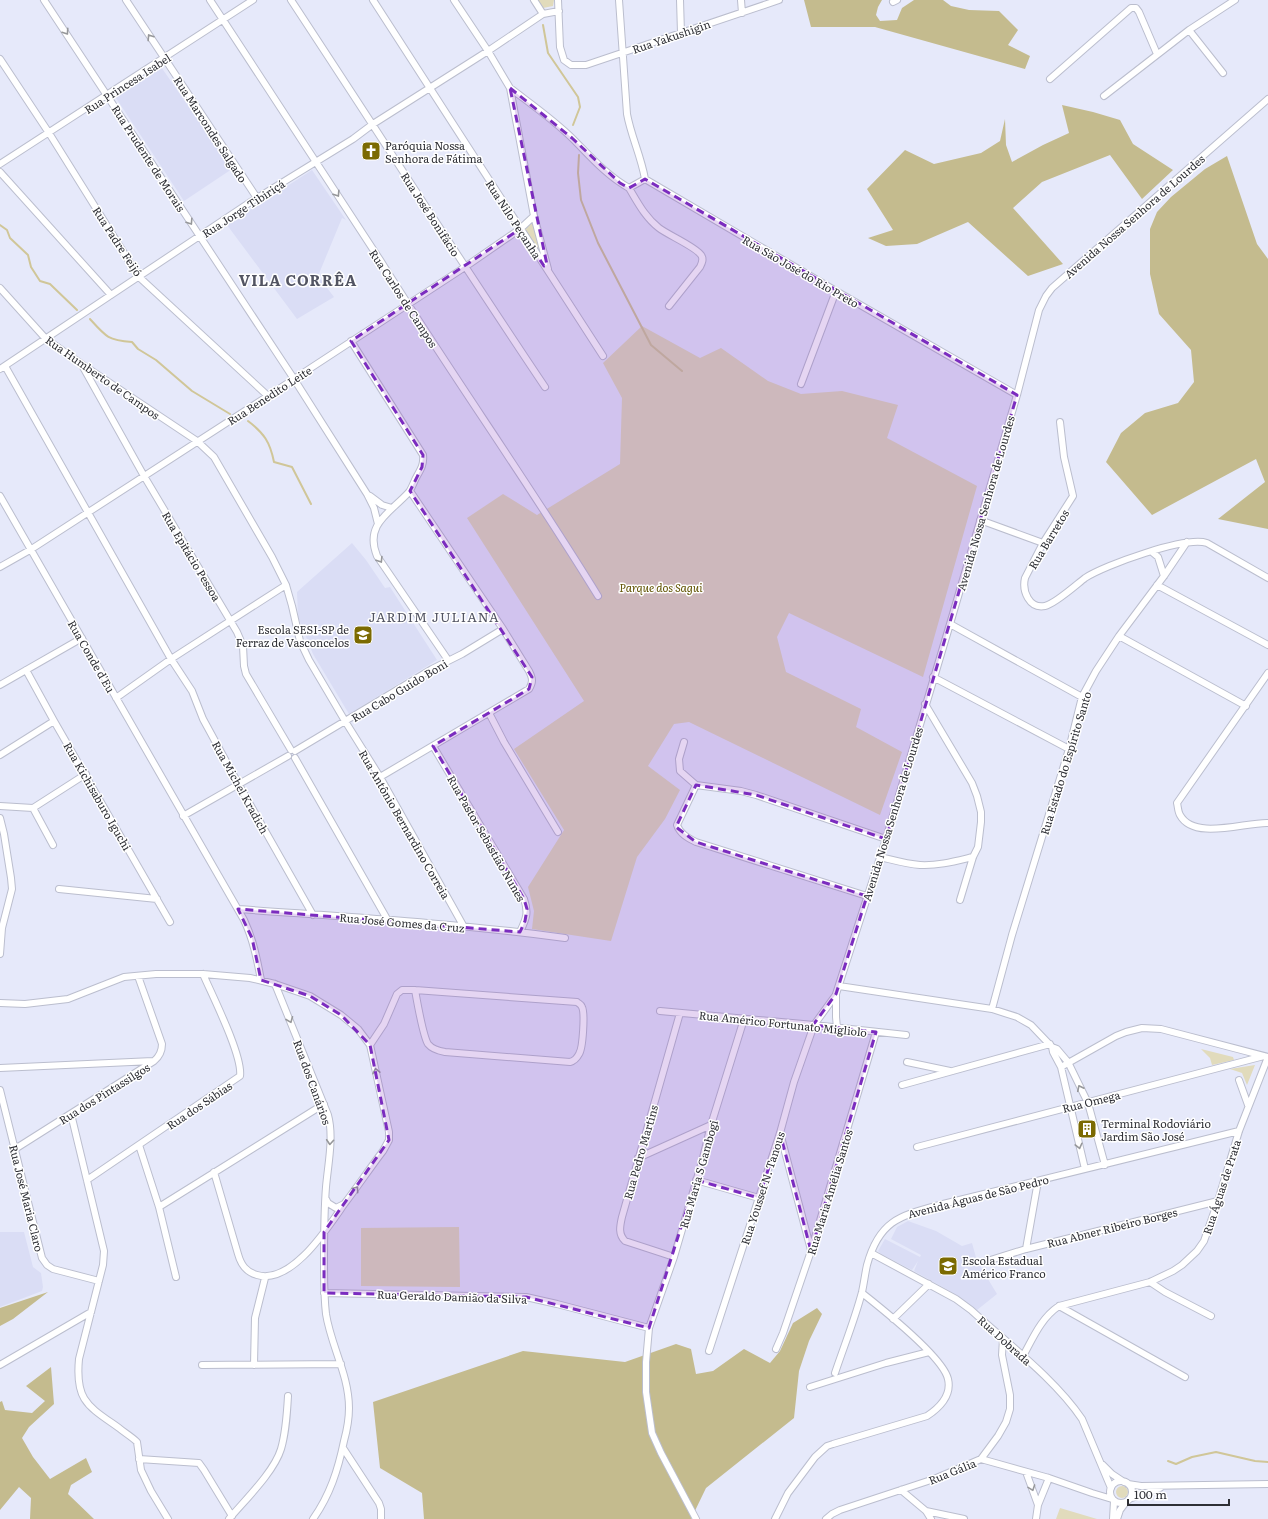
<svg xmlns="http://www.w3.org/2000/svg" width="1268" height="1519" viewBox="0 0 1268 1519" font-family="Literata,serif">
<rect width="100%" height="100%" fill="#e6e9fa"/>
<path fill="#daddf5" d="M159 64 232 169 184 201 114 95Z
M312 170 346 220 342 218 318 276 334 297 297 319 227 225Z
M352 543 366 560 385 588 390 587 437 660 349 714 313 654 298 617 297 592Z
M908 1221 936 1231 962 1246 972 1243 977 1261 997 1294 977 1310 948 1290 914 1271 918 1261 912 1270 881 1254 878 1251 885 1239 920 1257 921 1255 891 1239 897 1227Z
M0 1232H24L33 1267 41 1273 43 1287 42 1291 0 1307Z"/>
<path fill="#e1dbbc" d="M538 0H554L553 6 543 8Z
M534 221 548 273 522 231Z
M642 326 700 358 721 348 768 381 801 394 842 391 898 405 887 438 977 486 923 677 789 613 777 637 786 672 861 709 856 727 902 752 880 815 689 722 674 724 648 766 680 790 665 819 637 857 611 941 532 929 534 911 528 887 564 830 514 749 584 701 467 518 503 494 537 515 620 464 622 398 603 363Z
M1201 1049 1233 1057 1234 1060 1212 1065 1210 1058Z
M1255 1065 1247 1085 1242 1073 1230 1069Z
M459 1227 460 1287 361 1286V1228Z
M1116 1492a6 6 0 1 1 12 0a6 6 0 1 1-12 0Z
M1060 1508 1097 1519H1056Z"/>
<path fill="#c4bb8e" d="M804 0H882L878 7 876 15 880 21 897 20 902 8 914 0H943L951 6 969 10 999 11 1018 30 1008 45 1030 56 1025 69 875 27H811Z
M1062 105 1093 112 1120 120 1133 144 1173 170 1142 199 1110 155 1042 182 1013 208 1063 264 1028 276 968 222 917 244 886 246 868 238 893 230 867 189 905 150 934 164 981 153 1000 141 1005 119 1006 145 1012 162 1043 145 1069 133Z
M1227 156 1257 244 1268 259V529L1218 519 1265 482 1256 459 1152 515 1106 462 1121 433 1145 413 1178 403 1194 382 1191 350 1159 314 1150 274V229L1157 212 1171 197 1205 169Z
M48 1292 13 1319 0 1326V1308Z
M817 1308 822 1314 809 1341 799 1371 794 1418 706 1488 691 1519H424L422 1493 380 1468 373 1402 523 1351 625 1362 676 1344 691 1349 696 1374 713 1371 744 1349 770 1363 780 1351 793 1323Z
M51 1367 54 1404 29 1427 22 1438 33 1457 50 1479 86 1458 92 1472 71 1485 68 1494 94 1519H30L31 1498 19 1487 0 1510V1402L2 1401 5 1410 32 1413 45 1401 26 1386Z"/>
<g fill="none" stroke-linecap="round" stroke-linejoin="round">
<path stroke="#d0c698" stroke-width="2" d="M543 25 548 53 578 97 580 107 573 125
M579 155 578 173 581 200 598 243 651 345 682 371
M0 225 7 230 10 238 28 255 31 267 40 281 50 284 77 310
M90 319C106 337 108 340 132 342L138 349 156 360 192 391 230 414
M248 421C264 433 270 442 274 462L292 467 311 504
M1168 1461 1176 1464 1192 1457 1216 1452 1255 1461 1268 1462"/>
<defs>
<path id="street" d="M44 0 294 379 367 494 374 508 378 524
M126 0 257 198
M210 0 380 260C451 374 528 482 598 596
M291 0C376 129 459 259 545 387
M373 0 603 356
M454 0 488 51 510 88 534 216 548 269
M534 0 543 14
M558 0 560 47 564 60 571 65H586L779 0
M619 0 627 114C631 136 641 156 645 179L836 291 1017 395
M680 0 681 33
M741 0 742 13
M893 2 897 0
M1189 30 1223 73
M0 59 49 133 139 277 268 396
M1050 79 1131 8H1136L1139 12 1157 54
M510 88C531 104 554 120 573 139 590 156 607 176 629 188L645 179
M1104 96 1189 30 1235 0
M0 164 253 0
M0 172 111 295
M629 188C638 203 645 217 659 228 668 235 696 247 701 255 704 259 702 263 700 267L669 306
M0 288 46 339 83 365 197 441 214 457 272 557 286 585 292 606 300 641 309 660 345 721 380 777 464 927
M351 341 423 455C424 464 421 469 417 476 414 481 412 488 409 492 390 513 364 524 377 556L448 660
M5 366 171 659 192 691 203 719 239 785 313 915
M83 367 144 476 237 632 243 646 244 666 246 674 291 750
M0 369 249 203 353 139 373 124 488 51 543 14 559 11
M801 384 836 291
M1060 422 1064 457 1073 496 1043 543 1025 578C1022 591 1029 609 1045 606 1055 604 1076 585 1085 578 1105 565 1185 536 1207 543L1268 578
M0 496 244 920C253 939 257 959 261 980
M370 496 382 505 392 508
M980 520 1043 543
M1152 552 1158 557 1164 576
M0 567 30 550 268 396 465 267 520 229 534 216
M1157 585 1268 645
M950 624 1082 697
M1119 636 1246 706
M26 670 54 721 170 922
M1268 673 1177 803C1178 807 1178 812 1180 815 1194 841 1245 822 1268 823
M933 677 1069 749
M0 685 82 638
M116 698 171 659 286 585
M925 704 972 783 977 796 981 812V822L978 847 973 857 960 900
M489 713 504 742 558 832
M684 742 679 759 680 771 696 785
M433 746 524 899C529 913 526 919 520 932
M295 751 432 669 462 654 503 629
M0 755 54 721
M295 758 387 919
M380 777 529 689C533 682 533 679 529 671L503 629 410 491
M696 785 677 825C680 834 688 838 696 842L867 896
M696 785 741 791 756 795 886 839
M0 806 33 808 86 774
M33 808 53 845
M183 816 288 756
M0 818 4 834 11 878 12 889 2 928 0 954
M880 857C893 860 906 864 920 865 938 866 956 861 973 857
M59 889 157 899
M238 909C347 917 457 923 565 938
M275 984 328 1115C334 1137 328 1164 326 1187 324 1212 324 1237 324 1263 324 1280 324 1297 326 1314 331 1346 349 1375 349 1408 349 1419 347 1430 344 1441 338 1470 330 1495 313 1519
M839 986 992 1009 1017 1017 1031 1025 1052 1047 1057 1049 1068 1062 1088 1103 1105 1165
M0 1003 25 1004 68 999 124 977 156 974H203L250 978 275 984 310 996 341 1015 358 1029 370 1045 389 1132V1140L383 1151C370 1168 358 1186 345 1203 328 1227 292 1285 257 1275 246 1272 241 1265 238 1254L214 1172
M992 1009 1012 935 1069 749 1082 697 1096 671 1119 636 1164 576 1187 542
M660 1011 814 1025 906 1035
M837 1028 836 1017V994L886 839 950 624 1017 395 1039 310 1046 296 1052 288 1268 99
M370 1045 384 1024 397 994 402 990H415L577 1002C579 1004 581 1004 582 1007 585 1013 583 1048 579 1054 577 1058 574 1061 570 1062L445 1052C439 1051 432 1049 428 1044 423 1036 417 1001 415 990
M1052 1047 1053 1052 1061 1067 1085 1169
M907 1062 950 1071
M0 1068 153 1061
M1239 1080 1248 1105
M902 1085 1050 1044
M0 1090 42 1258 47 1265 53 1269 99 1281
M71 1114 104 1251 103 1265 79 1359C75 1401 88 1406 119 1428 125 1433 132 1437 137 1442L141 1470 151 1491 168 1519
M780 1133 811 1250
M139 1145 159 1207 176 1277
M917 1147 1264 1056
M15 1149 154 1061C160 1056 162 1051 162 1044L138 976
M638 1158 711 1125
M87 1180 240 1076C243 1056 212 995 203 974
M696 1180 759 1198
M326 1199 328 1203 336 1208 344 1204
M159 1207 324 1104
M1026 1249 1038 1181
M871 1253 956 1299 971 1310C1007 1343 1055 1379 1082 1419L1111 1488
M674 1257 625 1241C618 1234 620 1226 622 1217L680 1013
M984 1262 1026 1249 1218 1201
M1150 1282 1165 1292 1211 1316
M324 1293 526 1297 557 1304 649 1328
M1059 1306 1185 1377
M893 1319 929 1284
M776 1349 783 1333 811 1251 876 1032
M709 1351 780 1133 794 1082 814 1025 835 996
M1023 1356C1033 1338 1041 1318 1059 1306L1150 1282 1173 1271 1182 1265 1197 1251 1204 1241 1218 1201 1239 1131 1268 1057 1161 1029 1142 1028 1126 1032 1116 1036 1061 1067
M0 1365 91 1312
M202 1365 341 1364
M254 1365 255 1318 265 1278
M835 1373C844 1346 855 1319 862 1292 864 1283 865 1274 867 1265 879 1221 899 1216 939 1205L1239 1131
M810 1387 886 1363 929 1352
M343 1448 379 1503 381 1509V1519
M139 1459 199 1463 204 1470 232 1516
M981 1459 1049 1478 1092 1493 1112 1499
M1103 1465 1112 1474 1124 1482
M1026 1472 1038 1505
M1110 1492a11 11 0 1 1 22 0a11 11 0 1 1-22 0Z
M1128 1484 1141 1486 1268 1484
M901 1490 926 1511 964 1519
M1129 1499 1160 1488
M926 1511 931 1519
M229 1519C245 1500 274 1472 281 1449 286 1432 287 1414 288 1396
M696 1519 661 1453 652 1433 646 1392V1362L649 1328 674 1257 703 1158 711 1125 744 1019
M775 1519 788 1493 815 1457 827 1446 833 1444 927 1416C939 1408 952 1396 948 1379 943 1357 881 1308 862 1293
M826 1519 832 1514 840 1510 934 1479 981 1459 998 1436 1006 1422 1010 1409V1395L1002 1355 1003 1339
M1036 1519 1038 1505 1049 1478
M1113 1519 1114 1501
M1117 1519 1120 1510 1126 1502"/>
</defs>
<use href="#street" stroke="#bbbece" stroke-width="8"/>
<use href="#street" stroke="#fff" stroke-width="6"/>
</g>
<defs><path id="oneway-chevron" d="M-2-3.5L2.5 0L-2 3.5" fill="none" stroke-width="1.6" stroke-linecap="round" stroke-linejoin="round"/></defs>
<g stroke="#96979a">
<use href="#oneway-chevron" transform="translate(66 32) rotate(56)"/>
<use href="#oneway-chevron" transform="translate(150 37) rotate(-123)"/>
<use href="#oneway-chevron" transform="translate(337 194) rotate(57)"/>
<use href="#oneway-chevron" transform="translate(190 222) rotate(57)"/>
<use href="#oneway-chevron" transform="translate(380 560) rotate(58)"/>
<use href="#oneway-chevron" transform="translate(290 1020) rotate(68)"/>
<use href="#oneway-chevron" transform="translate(376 1071) rotate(-102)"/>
<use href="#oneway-chevron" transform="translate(1080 1088) rotate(-116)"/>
<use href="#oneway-chevron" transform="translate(330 1142) rotate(94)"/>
<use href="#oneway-chevron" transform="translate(1079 1146) rotate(76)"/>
<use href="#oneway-chevron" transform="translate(356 1189) rotate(-54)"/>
<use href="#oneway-chevron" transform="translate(1032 1488) rotate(70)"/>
</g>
<path fill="#7b2cbf" fill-opacity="0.2" stroke="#7b2cbf" stroke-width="3" stroke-dasharray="8 5" stroke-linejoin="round" d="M510 88 572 138 620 183 629 188 645 179 1017 395 886 839 756 795 696 785 676 827 696 842 867 896 836 994 813 1025 876 1032 811 1251 780 1133 759 1198 696 1180 649 1328 526 1297 324 1293V1232L389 1140 370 1045 341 1015 310 996 261 980 252 938 238 909 520 932 525 921 527 909 524 899 433 746 529 689 532 677 410 491 422 467 423 455 351 341 520 229 544 266 547 265Z"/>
<defs>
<symbol id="church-square" viewBox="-11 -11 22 22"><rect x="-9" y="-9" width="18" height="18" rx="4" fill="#7b6a01" stroke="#fff"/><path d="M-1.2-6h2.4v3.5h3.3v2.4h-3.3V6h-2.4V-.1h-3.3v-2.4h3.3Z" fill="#fff"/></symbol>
<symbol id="school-square" viewBox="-11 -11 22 22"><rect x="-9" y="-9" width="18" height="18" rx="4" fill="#7b6a01" stroke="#fff"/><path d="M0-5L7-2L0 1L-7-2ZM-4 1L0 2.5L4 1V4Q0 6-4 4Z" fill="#fff"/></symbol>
<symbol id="building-square" viewBox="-11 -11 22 22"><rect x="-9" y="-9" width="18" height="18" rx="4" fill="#7b6a01" stroke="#fff"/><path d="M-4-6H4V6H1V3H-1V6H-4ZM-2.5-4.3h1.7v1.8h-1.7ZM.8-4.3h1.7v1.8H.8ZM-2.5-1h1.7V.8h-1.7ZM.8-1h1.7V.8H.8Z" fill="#fff"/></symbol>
</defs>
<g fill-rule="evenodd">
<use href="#church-square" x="360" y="140" width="22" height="22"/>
<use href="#school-square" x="352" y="624" width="22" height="22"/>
<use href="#building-square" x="1076" y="1118" width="22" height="22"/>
<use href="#school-square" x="937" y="1255" width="22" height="22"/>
</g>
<g text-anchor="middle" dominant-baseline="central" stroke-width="3" stroke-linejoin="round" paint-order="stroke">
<g font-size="11" fill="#2e2f35" stroke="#fff">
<text transform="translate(671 36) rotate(-19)">Rua Yakushigin</text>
<text transform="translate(127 83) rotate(-33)">Rua Princesa Isabel</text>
<text transform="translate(211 129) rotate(57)">Rua Marcondes Salgado</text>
<text transform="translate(149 158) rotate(57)">Rua Prudente de Morais</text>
<text transform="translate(243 208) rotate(-33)">Rua Jorge Tibiriçá</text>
<text transform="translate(431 214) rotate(57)">Rua José Bonifácio</text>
<text transform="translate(1134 216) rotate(-41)">Avenida Nossa Senhora de Lourdes</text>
<text transform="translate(514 219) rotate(57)">Rua Nilo Peçanha</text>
<text transform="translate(118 241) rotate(57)">Rua Padre Feijó</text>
<text transform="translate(801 271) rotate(30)">Rua São José do Rio Preto</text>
<text transform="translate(404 298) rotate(57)">Rua Carlos de Campos</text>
<text transform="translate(103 377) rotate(35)">Rua Humberto de Campos</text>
<text transform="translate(269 395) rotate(-33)">Rua Benedito Leite</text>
<text transform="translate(985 503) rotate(-74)">Avenida Nossa Senhora de Lourdes</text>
<text transform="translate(1048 539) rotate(-59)">Rua Barretos</text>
<text transform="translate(192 556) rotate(59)">Rua Epitácio Pessoa</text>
<text transform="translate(92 656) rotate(60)">Rua Conde d'Eu</text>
<text transform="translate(399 690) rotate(-31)">Rua Cabo Guido Boni</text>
<text transform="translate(1065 763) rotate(-73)">Rua Estado do Espírito Santo</text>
<text transform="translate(241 787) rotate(61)">Rua Michel Kradich</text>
<text transform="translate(98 796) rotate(60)">Rua Kichisaburo Iguchi</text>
<text transform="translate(892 814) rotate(-73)">Avenida Nossa Senhora de Lourdes</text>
<text transform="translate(405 824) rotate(60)">Rua Antônio Bernardino Correia</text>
<text transform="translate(487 838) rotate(60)">Rua Pastor Sebastião Nunes</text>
<text transform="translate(402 922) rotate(5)">Rua José Gomes da Cruz</text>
<text transform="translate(783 1023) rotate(6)">Rua Américo Fortunato Migliolo</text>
<text transform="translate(313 1082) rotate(70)">Rua dos Canários</text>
<text transform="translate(104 1093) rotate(-32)">Rua dos Pintassilgos</text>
<text transform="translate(1091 1101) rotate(-14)">Rua Omega</text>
<text transform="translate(199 1105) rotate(-34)">Rua dos Sábias</text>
<text transform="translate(640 1152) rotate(-74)">Rua Pedro Martins</text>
<text transform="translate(698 1174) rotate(-74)">Rua Maria S Gambogi</text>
<text transform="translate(1221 1187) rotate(-72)">Rua Águas de Prata</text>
<text transform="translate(762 1188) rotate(-72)">Rua Youssef N. Tanous</text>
<text transform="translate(829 1192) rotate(-73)">Rua Maria Amélia Santos</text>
<text transform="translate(978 1196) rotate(-14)">Avenida Águas de São Pedro</text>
<text transform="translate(27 1198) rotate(76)">Rua José Maria Claro</text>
<text transform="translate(1112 1227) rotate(-14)">Rua Abner Ribeiro Borges</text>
<text transform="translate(452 1296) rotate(2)">Rua Geraldo Damião da Silva</text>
<text transform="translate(1005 1340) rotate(42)">Rua Dobrada</text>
<text transform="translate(952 1471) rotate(-22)">Rua Gália</text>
</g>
<g font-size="11" fill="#2e2f35" stroke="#fff" text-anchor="start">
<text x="385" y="145">Paróquia Nossa<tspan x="385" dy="13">Senhora de Fátima</tspan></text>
<text x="349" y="629" text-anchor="end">Escola SESI-SP de<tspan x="349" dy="13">Ferraz de Vasconcelos</tspan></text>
<text x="1101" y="1123">Terminal Rodoviário<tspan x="1101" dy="13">Jardim São José</tspan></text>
<text x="962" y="1260">Escola Estadual<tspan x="962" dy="13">Américo Franco</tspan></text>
</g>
<g font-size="11" font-style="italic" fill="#605200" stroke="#fff">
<text x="661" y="587">Parque dos Sagui</text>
</g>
<g font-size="13" letter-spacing="1" fill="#525462" stroke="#fff">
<text x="434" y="616">JARDIM JULIANA</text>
</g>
<g font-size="15" font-weight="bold" letter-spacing="1" fill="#525462" stroke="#fff">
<text x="298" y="279">VILA CORRÊA</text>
</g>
</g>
<path d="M1128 1499v6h101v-6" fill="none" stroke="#2e2f35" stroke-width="2"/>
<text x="1134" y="1499" font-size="12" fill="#2e2f35" stroke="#ffffff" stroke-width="3" paint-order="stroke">100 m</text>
</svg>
